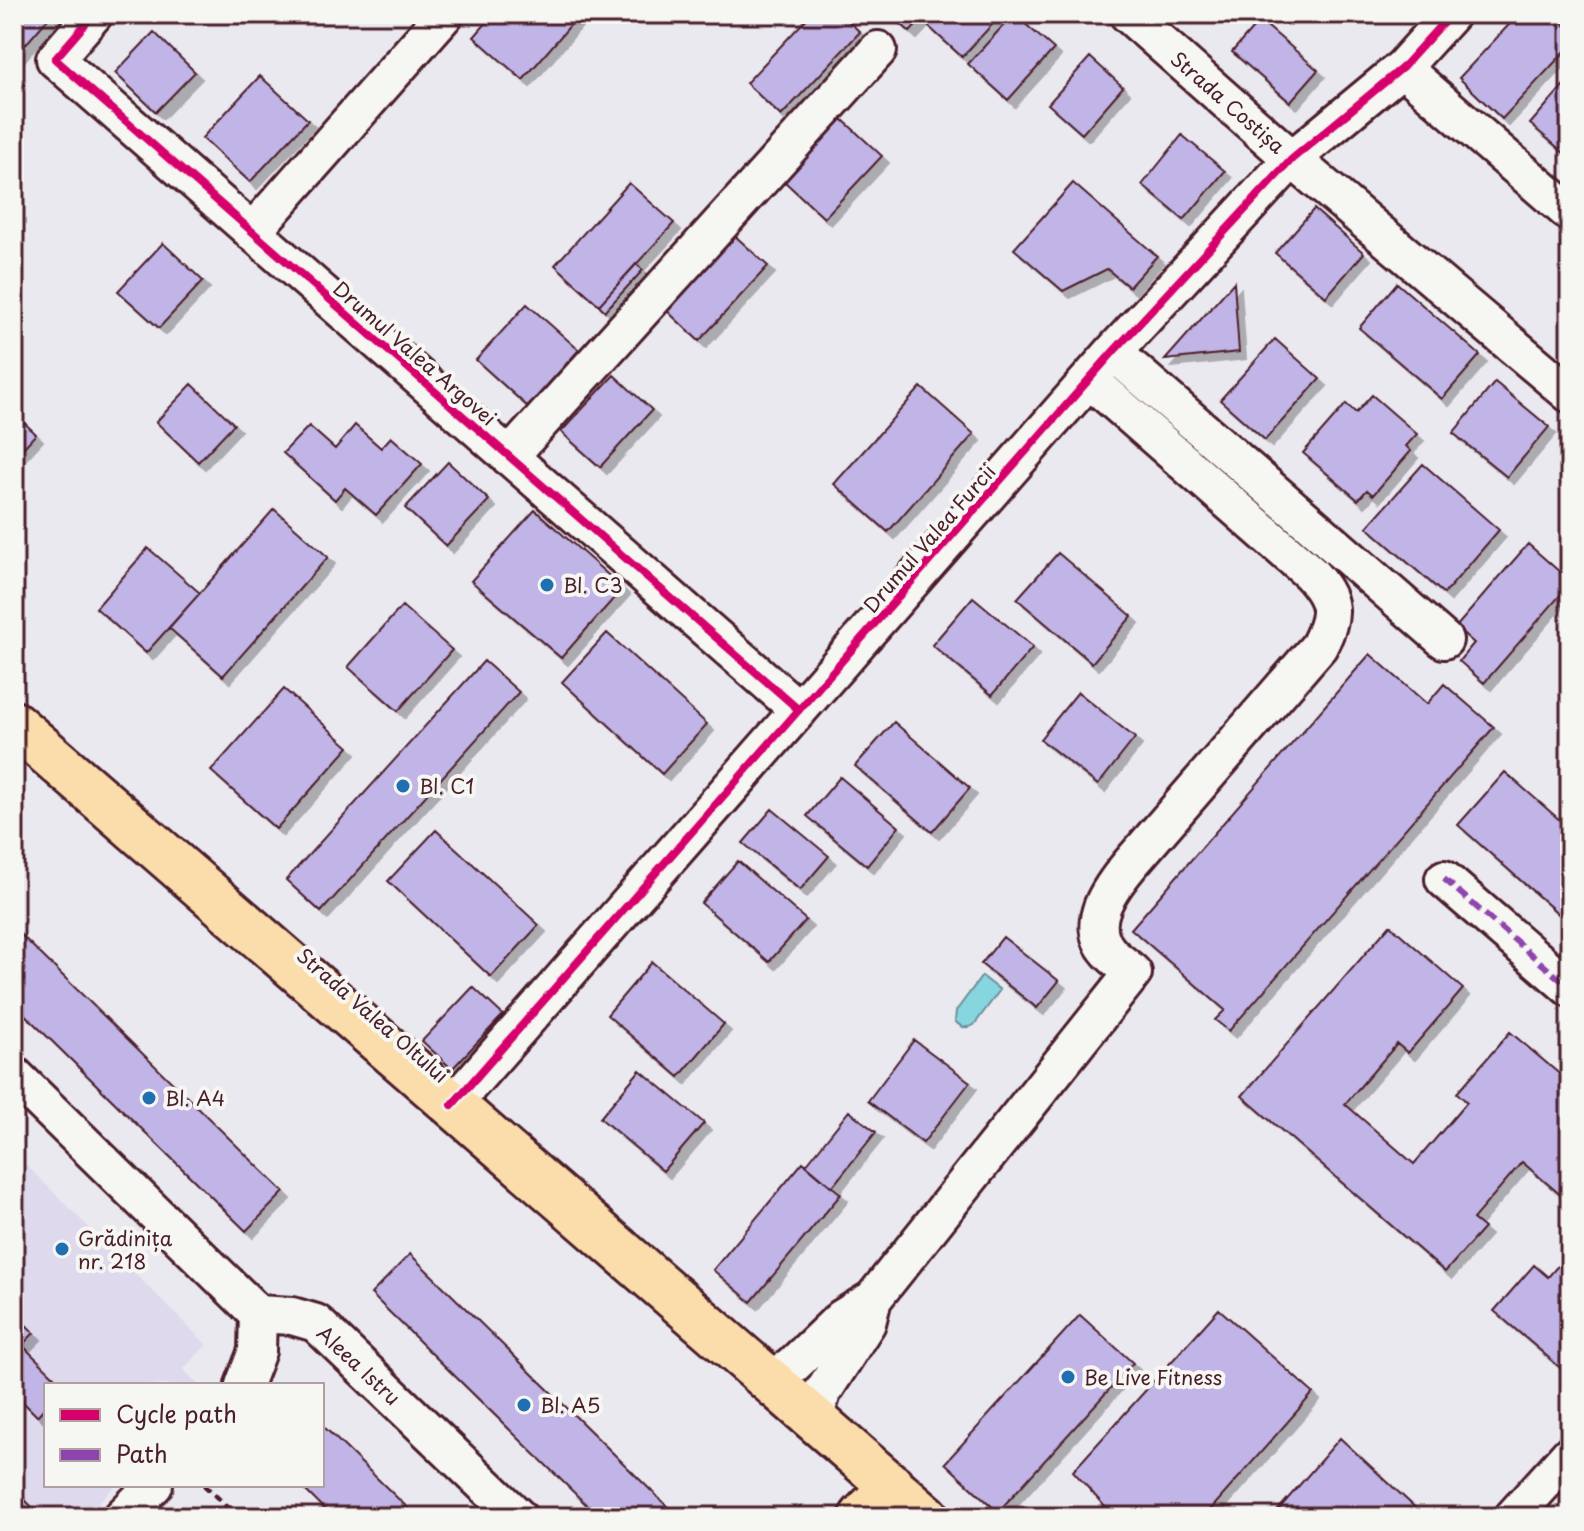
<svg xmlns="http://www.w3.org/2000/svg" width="1584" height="1531" viewBox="0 0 1584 1531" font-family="'Playpen Sans',sans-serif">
<defs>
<filter id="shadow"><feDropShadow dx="7" dy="7" stdDeviation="0" flood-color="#0004"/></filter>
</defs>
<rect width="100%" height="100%" fill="#ebe9f0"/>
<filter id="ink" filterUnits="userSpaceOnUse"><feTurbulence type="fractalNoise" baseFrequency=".0125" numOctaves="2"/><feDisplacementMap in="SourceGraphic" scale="16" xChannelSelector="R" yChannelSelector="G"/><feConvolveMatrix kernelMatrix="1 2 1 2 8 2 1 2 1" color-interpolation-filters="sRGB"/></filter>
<g filter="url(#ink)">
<path fill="#ded9ed" d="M14 1153 207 1345 183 1369 199 1385H46V1485H116L84 1517H14Z"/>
<path fill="#85d6df" stroke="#6d8d97" stroke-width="2" d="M982 976 1000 990 974 1025C967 1029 961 1028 955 1021L956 1011Z"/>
<path fill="#c1b5e7" stroke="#4a1f2b" stroke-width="2" filter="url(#shadow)" d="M14 14H52L14 58Z
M494 14H580L523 80 474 37Z
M811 14H841L860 32 781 116 746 83Z
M890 14H927L910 32Z
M939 14H1002L962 57 928 26Z
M1014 14 1054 49 1008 100 968 64Z
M1519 14H1553L1570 30V46L1502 119 1459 78Z
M1260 20 1318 70 1290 102 1232 52Z
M154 32 195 72 156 112 115 73Z
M1090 57 1123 87 1082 134 1048 104Z
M260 76 308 120 250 182 202 138Z
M1570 78V158L1530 124Z
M842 119 882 156 824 218 784 181Z
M1182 135 1225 171 1184 220 1142 185Z
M629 183 674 223 599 305 555 265Z
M1073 183 1157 256 1129 287 1107 269 1063 291 1014 249Z
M1314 209 1364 253 1326 297 1275 253Z
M733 234 768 266 699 341 665 309Z
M163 243 203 281 159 328 118 291Z
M636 264 643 270 605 311 599 305Z
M1234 282 1239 352 1165 360Z
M1397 283 1480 355 1442 399 1359 328Z
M527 304 579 350 528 407 476 360Z
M1275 339 1320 379 1265 440 1220 400Z
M614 375 652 410 600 467 561 432Z
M1495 382 1549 427 1507 477 1453 433Z
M192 384 234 424 198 462 156 422Z
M921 387 974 434 888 532 834 484Z
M1372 395 1417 434 1406 446 1411 451 1373 495 1367 490 1358 500 1303 453 1346 404 1356 413Z
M14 413 36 434 14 458Z
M355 425 381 448 391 437 422 464 376 515 345 488 335 500 283 453 309 426 335 449Z
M448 462 489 500 446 546 405 508Z
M1423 464 1499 530 1444 594 1367 527Z
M274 509 328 557 223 676 169 628Z
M535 510 623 588 561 658 471 581Z
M1528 544 1570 581V584L1484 683 1459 661 1474 643 1456 627Z
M148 548 200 593 146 653 96 608Z
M1058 553 1132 616 1092 663 1017 599Z
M973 597 1033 647 992 695 932 645Z
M402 606 452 650 398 711 348 667Z
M607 633 707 724 662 774 562 682Z
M1370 654 1427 704 1444 684 1494 727 1229 1031 1215 1020 1225 1010 1131 929Z
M484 661 519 692 321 912 286 880Z
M284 689 349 747 276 829 211 771Z
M1078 692 1135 738 1098 785 1040 739Z
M894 722 970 788 932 832 855 766Z
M1505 772 1570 829V924L1458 825Z
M840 777 899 827 867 866 807 816Z
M772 809 829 856 800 890 743 843Z
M436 830 539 925 491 977 388 881Z
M738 861 806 920 769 962 701 903Z
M1390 925 1463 989 1408 1053 1397 1044 1345 1104 1414 1164 1467 1102 1457 1093 1510 1032 1570 1083V1203L1522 1162 1473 1219 1484 1228 1445 1272 1242 1096Z
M14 928 284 1192 246 1231 14 1004Z
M1003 937 1059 981 1037 1008 981 964Z
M652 962 724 1024 679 1077 607 1015Z
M473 987 503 1015 452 1069 422 1041Z
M914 1040 970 1082 923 1143 868 1101Z
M640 1070 704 1123 663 1171 600 1118Z
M849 1111 876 1132 832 1187 806 1165Z
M803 1162 841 1194 751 1302 713 1270Z
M1570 1252V1376L1494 1311 1534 1265 1548 1277Z
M410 1254 678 1517H599L371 1294Z
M1219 1309 1313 1393 1204 1517H1114L1073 1471Z
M14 1313 34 1333 22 1345 63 1385H46V1406L37 1416 14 1393Z
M1080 1315 1133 1363 998 1512 945 1463Z
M322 1425 417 1517H332L300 1485H322Z
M1340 1438 1422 1514 1420 1517H1272Z
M14 1489 33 1508 24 1517H14Z"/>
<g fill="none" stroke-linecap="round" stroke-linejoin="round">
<defs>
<path id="minor" d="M94 14 55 59 799 710
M1128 14 1292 159 1570 394
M1402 68 1570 213
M252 232 445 14
M1113 352 1444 640
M509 457 878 50
M1444 879 1570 988
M14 1075 258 1314 292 1316 316 1323 518 1517
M452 1105 1113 352 1292 159 1402 68 1451 14
M769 1380 791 1367 842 1318 873 1299 1133 973C1126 966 1116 960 1109 952 1083 923 1111 887 1131 863L1319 646C1335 614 1335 601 1310 573L1090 380
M244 1385 257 1351 258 1314
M814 1418 822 1393 867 1323 873 1299
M122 1517 154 1485
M1513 1517 1570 1454"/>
<path id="major" d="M14 724 927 1517
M862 1517 892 1486"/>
</defs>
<use href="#minor" stroke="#4a1f2b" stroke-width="42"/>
<use href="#major" stroke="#4a1f2b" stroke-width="50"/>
<path stroke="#4a1f2b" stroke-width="5" stroke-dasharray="8 6" stroke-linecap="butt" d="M204 1485 238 1517"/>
<use href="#minor" stroke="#f6f6f2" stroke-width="36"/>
<use href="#major" stroke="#faddab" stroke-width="44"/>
<path stroke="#8e44ad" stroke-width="6" stroke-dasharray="12 6" stroke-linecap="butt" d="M1444 879 1570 988"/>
<defs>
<path id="cycleway" d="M94 14 55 59 799 710
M452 1105 1113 352 1292 159 1402 68 1451 14"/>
</defs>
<use href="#cycleway" stroke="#f6f6f2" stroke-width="13"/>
<use href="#cycleway" stroke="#d6006c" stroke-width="8"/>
</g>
</g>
<g fill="#1f6fb2" stroke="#f6f6f2" stroke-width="3">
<circle cx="547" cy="585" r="8"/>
<circle cx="403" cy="786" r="8"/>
<circle cx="149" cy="1098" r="8"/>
<circle cx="62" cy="1249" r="8"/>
<circle cx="1068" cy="1377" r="8"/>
<circle cx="524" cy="1405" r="8"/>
</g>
<g text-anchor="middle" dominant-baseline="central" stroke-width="8" stroke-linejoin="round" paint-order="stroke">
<g font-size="20" fill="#4a1f2b" stroke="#f6f6f2">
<text transform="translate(1228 102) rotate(41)">Strada Costișa</text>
<text transform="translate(415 353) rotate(41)">Drumul Valea Argovei</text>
<text transform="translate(929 538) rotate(-49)">Drumul Valea Furcii</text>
<text transform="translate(373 1015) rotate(41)">Strada Valea Oltului</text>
<text transform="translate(359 1365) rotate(43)">Aleea Istru</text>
</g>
<g font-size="20" fill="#4a1f2b" stroke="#f6f6f2" text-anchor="start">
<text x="563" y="585">Bl. C3</text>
<text x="419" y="786">Bl. C1</text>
<text x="165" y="1098">Bl. A4</text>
<text x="78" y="1238">Grădinița<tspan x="78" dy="23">nr. 218</tspan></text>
<text x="1084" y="1377">Be Live Fitness</text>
<text x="540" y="1405">Bl. A5</text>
</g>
</g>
<rect width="1584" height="1531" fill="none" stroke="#f6f6f2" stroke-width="48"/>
<rect x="24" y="24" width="1536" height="1483" fill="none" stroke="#4a1f2b" stroke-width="3" filter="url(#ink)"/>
<rect x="44" y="1383" width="280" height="104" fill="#f6f6f2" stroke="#b1a0a2" stroke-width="2"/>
<rect x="60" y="1409" width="40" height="12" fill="#d6006c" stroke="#b1a0a2" stroke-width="2"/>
<text x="116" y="1423" font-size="24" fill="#4a1f2b">Cycle path</text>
<rect x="60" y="1449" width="40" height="12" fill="#8e44ad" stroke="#b1a0a2" stroke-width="2"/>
<text x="116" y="1463" font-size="24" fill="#4a1f2b">Path</text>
</svg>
